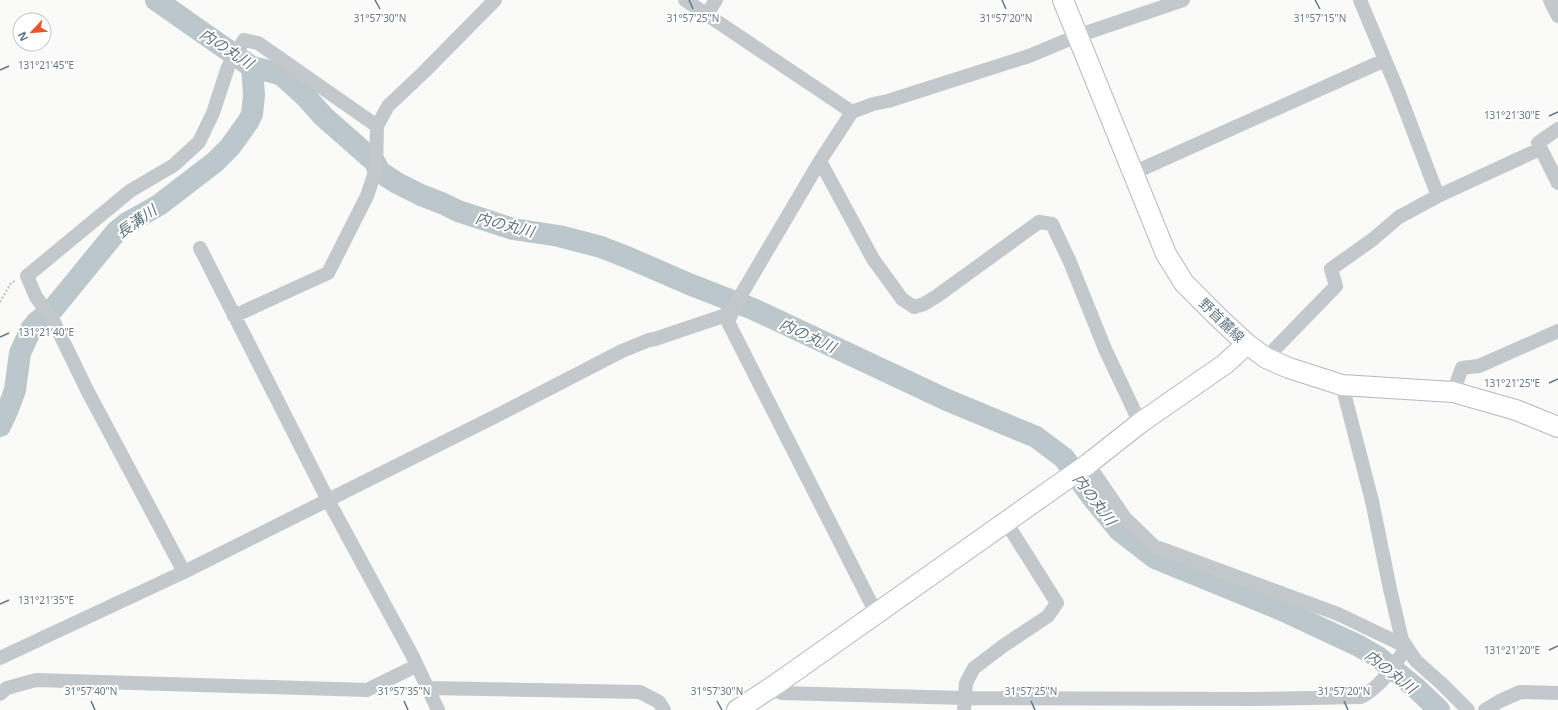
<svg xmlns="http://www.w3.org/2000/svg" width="1558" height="710" viewBox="0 0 1558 710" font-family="'Noto Sans','Noto Sans JP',sans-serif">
<rect width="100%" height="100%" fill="#fafaf8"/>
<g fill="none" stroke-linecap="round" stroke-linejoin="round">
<path stroke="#bbc7cb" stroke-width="22" d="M156 0 252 67 276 73 283 76 305 96 324 117 374 161 380 172 397 183 421 195 444 204 458 211 513 229 559 236 601 247 629 258 689 284 753 309 947 400 1036 437 1064 458 1092 497 1119 530 1155 558 1282 610 1359 646 1378 657 1416 688 1439 710
M0 426 8 409 15 390 20 353 31 329 37 322 53 309 116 232 127 223 159 205 215 162 230 147 248 122 252 114 254 95 252 67"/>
<defs>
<path id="secondary" d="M1063 0 1166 254 1184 283 1219 318 1247 344 1266 358 1289 368 1342 385 1453 392 1516 410 1558 427
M737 710 775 685 1088 464 1140 423 1225 364 1247 344"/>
</defs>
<use href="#secondary" stroke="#b3babf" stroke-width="22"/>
<path stroke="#bbbfc2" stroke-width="2" stroke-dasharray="2 2" stroke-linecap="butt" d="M0 302 11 283 15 281"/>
<path stroke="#c3c8cc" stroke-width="14" d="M685 0 852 112
M1360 0 1398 91 1438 196
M1550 0 1558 16
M707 14 716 0
M1558 129 1538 143 1558 183
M820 161 873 259 902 299 914 307 924 304 937 296 1039 222 1052 224 1070 262 1105 349 1140 423
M1133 173 1385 60
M200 248 328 500 412 655 438 710
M234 316 328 273 367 196 376 169 377 126 388 106 424 72 495 0
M1266 358 1336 286 1331 269 1372 240 1399 217 1438 196 1540 149
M1342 385 1372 501 1390 589 1402 640 1416 661 1441 683 1468 710
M1453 392 1462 368 1479 366 1558 331
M1088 464 1125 518 1154 546 1338 614 1407 647
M184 572 87 390 53 320 36 297 27 276 130 191 174 165 199 142 213 113 228 67 244 40 258 43 377 126
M876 613 728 322 735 305 820 161 852 112 873 104 888 101 1029 56 1077 36 1183 0
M0 658 184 572 500 414 622 351 649 340 655 339 732 313
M775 685 781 693 964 698 1255 699 1361 697C1382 686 1393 666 1407 647
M427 688 640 692 659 702 664 710
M0 694 7 688 36 680 367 690 416 666
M964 710 966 683 974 668 1003 646 1048 616 1057 603 1006 522
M1485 710 1500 701 1520 692 1558 693"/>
<use href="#secondary" stroke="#fff" stroke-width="20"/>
</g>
<path fill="none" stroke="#657683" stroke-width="1.5" d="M375 0 380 9M689 0 693 9M1002 0 1006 9M1315 0 1320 9M0 70 9 66M1549 116 1558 112M0 337 9 333M1549 383 1558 379M0 604 9 600M1549 650 1558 646M91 701 95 710M404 701 408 710M717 701 722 710M1031 701 1035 710M1344 701 1348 710"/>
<g text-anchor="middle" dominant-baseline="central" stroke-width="4" stroke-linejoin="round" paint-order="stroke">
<g font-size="14" fill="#657683" stroke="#fff">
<text transform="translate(1222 320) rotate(44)">野首麓線</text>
</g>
<g font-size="15" font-style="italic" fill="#60757c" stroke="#fff">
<text transform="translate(227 48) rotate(33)">内の丸川</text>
<text transform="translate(136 221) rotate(-35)">長溝川</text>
<text transform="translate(505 224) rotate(14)">内の丸川</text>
<text transform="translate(808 335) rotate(25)">内の丸川</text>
<text transform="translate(1095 499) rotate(53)">内の丸川</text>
<text transform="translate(1391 671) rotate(38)">内の丸川</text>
</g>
</g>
<g font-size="10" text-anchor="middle" fill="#657683" stroke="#fff" stroke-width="4" stroke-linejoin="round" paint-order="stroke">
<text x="380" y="22">31°57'30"N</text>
<text x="693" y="22">31°57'25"N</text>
<text x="1006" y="22">31°57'20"N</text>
<text x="1320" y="22">31°57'15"N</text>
<text x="46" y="69">131°21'45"E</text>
<text x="1512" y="119">131°21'30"E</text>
<text x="46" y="336">131°21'40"E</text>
<text x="1512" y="387">131°21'25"E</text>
<text x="46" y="604">131°21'35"E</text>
<text x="1512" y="654">131°21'20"E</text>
<text x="91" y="695">31°57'40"N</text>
<text x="404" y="695">31°57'35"N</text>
<text x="717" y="695">31°57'30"N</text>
<text x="1031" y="695">31°57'25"N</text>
<text x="1344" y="695">31°57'20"N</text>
</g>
<g transform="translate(32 32) rotate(244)"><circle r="19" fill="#ffffff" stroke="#c1c8cd"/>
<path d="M0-3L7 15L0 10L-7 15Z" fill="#e4572e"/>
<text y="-6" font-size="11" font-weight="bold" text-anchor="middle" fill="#657683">N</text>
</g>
</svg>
